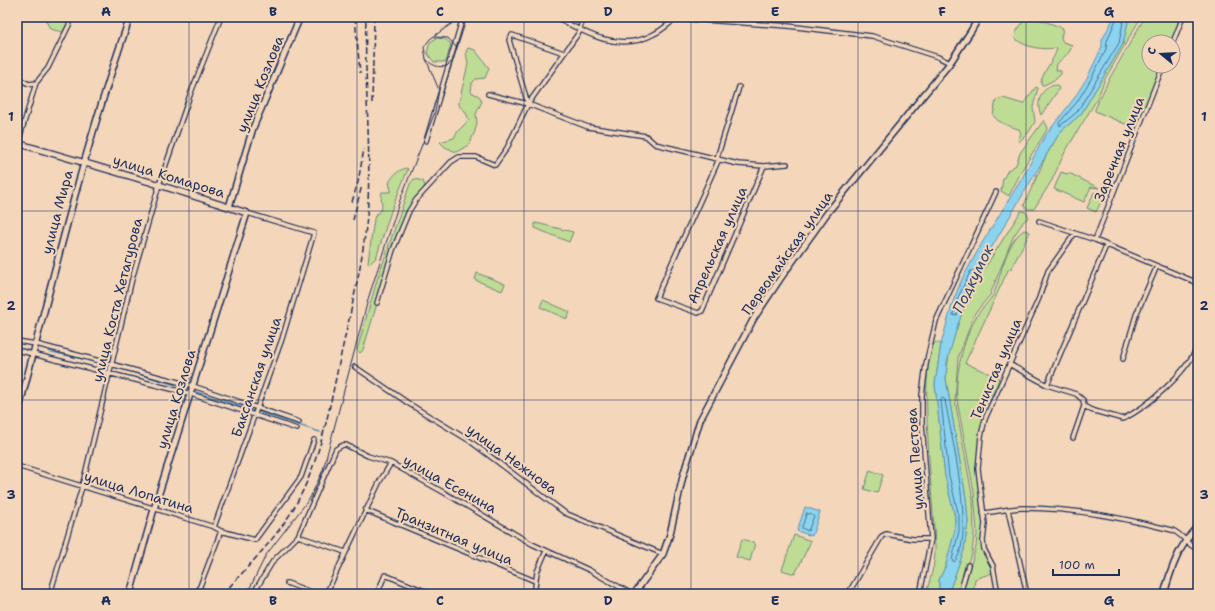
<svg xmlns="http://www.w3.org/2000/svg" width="1215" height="611" viewBox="0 0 1215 611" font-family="'Shantell Sans',sans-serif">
<rect width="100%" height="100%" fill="#f4d6ba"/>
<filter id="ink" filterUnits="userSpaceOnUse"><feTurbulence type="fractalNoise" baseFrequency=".025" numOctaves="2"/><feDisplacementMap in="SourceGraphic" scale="8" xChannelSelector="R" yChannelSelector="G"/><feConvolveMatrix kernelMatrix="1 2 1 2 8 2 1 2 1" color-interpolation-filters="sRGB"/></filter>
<g filter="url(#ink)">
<path fill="#bfdc94" stroke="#6d8679" d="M44 17H70L63 32 50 29Z
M1026 17H1033L1063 28 1061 38 1063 42 1072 45C1071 54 1061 58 1057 64L1056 70 1061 71V74L1056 79 1044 85H1041C1040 74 1055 60 1057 48 1042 50 1028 48 1015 39L1016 32Z
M1129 17H1141L1105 79 1097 99 1065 152 1052 180 1034 209H1027L1024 205 1046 156 1060 132 1081 114 1123 44Z
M1145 17H1180L1171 42H1149V66H1161L1142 115 1135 122 1125 124 1095 111V109L1108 81Z
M437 38 445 39 451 44 446 62H434L427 53 430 42Z
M468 48 475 50 489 68 485 78 476 79 472 83 471 92 479 96 482 101 476 114 477 123 475 131 469 145 456 152 445 147 440 142 454 138 458 131 469 120 465 111 459 106V102L468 64 466 52Z
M1057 85 1059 89 1041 115C1035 101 1042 86 1057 85Z
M1036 87 1038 88 1033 107 1035 122 1029 132 1019 142 1018 139 1021 134 1019 129C1010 127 998 123 993 115L996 100 1003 98 1023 104Z
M1044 120 1048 128 1022 170 1009 196 1001 191 1003 179 1008 170 1016 165 1020 153Z
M407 168 408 169 391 211 376 258 369 264 368 262 374 219 375 215C387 209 379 202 382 192H390L391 190 389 183C393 175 398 170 407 168Z
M1061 172 1067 174 1069 173 1099 188 1091 187 1084 202 1054 189Z
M414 179 423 181 425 186 409 208 396 241 363 350 360 353 357 350 377 280 410 184Z
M1094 192 1104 196 1096 212 1087 208Z
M1021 211 1026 212 1029 217 1024 221 1013 237 990 295 975 313 958 358 955 400 973 500 974 534 972 554 966 566 959 594H948L964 550 968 522 966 498 946 379 949 353 964 306 974 285Z
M535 223H536L573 232 569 242 535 228Z
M1024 230 1030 232 1011 269 1009 268 965 363 999 378 997 385 987 404 980 431 976 468 984 528 982 547 983 554 990 561 992 573 975 579 973 594H962L976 547 977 533 974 492 957 400C955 373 963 341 976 317 981 308 990 302 994 293 1002 273 1006 242 1024 230Z
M477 273 505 284 502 291 475 280Z
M543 300 570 312 567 319 540 307Z
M936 342 941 344 935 384 945 476 955 517V530L946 565 939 580V589L937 594H926C929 581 935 566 935 552 936 522 915 356 936 342Z
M870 470 883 475 877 493 864 489Z
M794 535 811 541 795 574 782 570Z
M742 539 755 543 750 561 736 557Z"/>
<path fill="#8cd3ed" stroke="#5f91b4" d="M1114 17H1129L1123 44 1081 114 1060 132 993 245 977 276 958 324 947 362 946 379 966 498 968 522 964 550 948 594H937L939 589V580L946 565 955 530V517L945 476 935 384 941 344 953 301 962 279 982 243 1021 180 1045 136 1073 100 1087 78 1102 47V40Z
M805 507 820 512 812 536 797 531Z"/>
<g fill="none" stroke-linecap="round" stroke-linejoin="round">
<path stroke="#487197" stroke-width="1" d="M1117 17 1107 41 1106 49 1091 79 1077 102 1059 123 1060 126 1077 112 1119 43 1124 17
M971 271H973L974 273 957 315 954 316 953 314 956 302Z
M943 398 945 400C950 431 977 540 954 562L952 560 959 531V516L949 476 941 400Z
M807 513 814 516 808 531 802 528Z"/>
<path stroke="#5f91b4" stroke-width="1.5" d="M48 351 109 365
M122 369 189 389
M193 391 320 432"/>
<defs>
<path id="street" d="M556 17C586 34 620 53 654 34 663 30 669 23 677 18L788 26 872 36 938 57 950 63
M1173 42 1183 17
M17 78 29 84 36 83
M488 94 528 104 588 127 646 136 655 144 738 164 764 166 787 164
M528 104 509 40 512 35 564 53
M426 141 463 17
M18 143 36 83 48 68 73 17
M717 158 739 87
M719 159 656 298 698 313 702 311 764 166
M1039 221 1095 240 1198 283
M1095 240 1163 66
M377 303 393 250 409 211 416 200 451 162 459 157H476L495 165 507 148 528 104 580 31 582 17
M17 341 36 344 193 386 299 422
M17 350 191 394 297 429
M1123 359 1136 315 1157 266
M1009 364 1047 385 1076 394 1083 400 1084 406 1091 410 1123 419C1149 406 1186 373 1198 346
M355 367 411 405 470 441 565 513 663 554
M1047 385 1106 246
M1073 438 1084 406
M17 466 214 527 221 531 255 540 301 477 314 440
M365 510 535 581
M1008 510 1027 594
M983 513C996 512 1010 508 1023 508 1074 508 1123 518 1172 530 1183 534 1187 546 1198 549
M214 527 282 339 314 233 247 213
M298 536 336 449 343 445H346L368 456 391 463 443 492 532 544 589 570 632 594
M287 583 316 594
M50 594 82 487 132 279 159 185 190 95 221 17
M197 594 221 531
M253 594 273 561 298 536 345 552
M326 594 380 481 391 463
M377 594 385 575 432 594
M534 594 537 572 546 551
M848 594 882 536 886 534 913 539H931
M920 594 931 539 922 424V395L926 364 936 321 996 192
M960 594 968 565
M998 594 993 566 984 549 983 541 985 524 978 469 981 436 985 419 998 390 1039 298 1048 271 1075 233"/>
<path id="secondary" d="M17 143 150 182 247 213 154 509 130 594
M229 207 253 128 300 17
M17 416C52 282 84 148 130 17
M634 594 663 554 670 534 683 476 700 420 754 318 780 279 828 212 950 63 971 31 979 17
M1164 594C1171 569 1179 545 1198 526"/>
</defs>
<use href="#street" stroke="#1b2f5e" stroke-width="6"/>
<use href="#secondary" stroke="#1b2f5e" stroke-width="8"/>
<use href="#street" stroke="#f4d6ba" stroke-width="3.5"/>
<use href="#secondary" stroke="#f4d6ba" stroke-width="5"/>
<path stroke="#1b2f5e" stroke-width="1" d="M435 37 448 38 456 47
M426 59C432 66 439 68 447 66L451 62
M441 98 467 17
M247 594 266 555 310 498 323 470 369 296 400 200 435 112 439 90 426 59 424 47 430 39 461 17"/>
<path stroke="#1b2f5e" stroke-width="1.5" stroke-dasharray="6 3" stroke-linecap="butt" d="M355 17 360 73
M372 103 374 17
M352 202 358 182 364 149
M353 220 362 185
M223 594C248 566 276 539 295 506 319 463 328 416 338 368 350 313 365 258 368 202 371 140 364 79 366 17"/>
</g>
</g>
<path fill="none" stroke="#1b2f5e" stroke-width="1" stroke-opacity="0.55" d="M189 17V594M357 17V594M524 17V594M691 17V594M858 17V594M1026 17V594M17 211H1198M17 400H1198"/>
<g text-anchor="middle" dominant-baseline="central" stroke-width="4" stroke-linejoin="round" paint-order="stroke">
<g font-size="14" fill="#1b2f5e" stroke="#f4d6ba">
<text transform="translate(260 84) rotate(-68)">улица Козлова</text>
<text transform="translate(1119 149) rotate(-68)">Заречная улица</text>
<text transform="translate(169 176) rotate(17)">улица Комарова</text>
<text transform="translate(57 212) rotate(-75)">улица Мира</text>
<text transform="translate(717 245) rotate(-66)">Апрельская улица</text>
<text transform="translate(787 253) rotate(-55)">Первомайская улица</text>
<text transform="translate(117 300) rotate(-76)">улица Коста Хетагурова</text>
<text transform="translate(996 369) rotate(-67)">Тенистая улица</text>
<text transform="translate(256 377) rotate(-71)">Баксанская улица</text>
<text transform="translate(176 399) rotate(-73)">улица Козлова</text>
<text transform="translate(512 459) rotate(36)">улица Нежнова</text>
<text transform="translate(915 459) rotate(-94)">улица Пестова</text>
<text transform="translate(450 484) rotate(29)">улица Есенина</text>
<text transform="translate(139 492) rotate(17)">улица Лопатина</text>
<text transform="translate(454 536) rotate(23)">Транзитная улица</text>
</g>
<g font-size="15" font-style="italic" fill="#2c4873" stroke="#f4d6ba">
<text transform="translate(973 279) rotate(-64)">Подкумок</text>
</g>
</g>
<rect width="1215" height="611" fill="none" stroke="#f4d6ba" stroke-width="44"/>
<g transform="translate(1161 54) rotate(288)"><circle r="19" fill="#f4d6ba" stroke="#9d9395"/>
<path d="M0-3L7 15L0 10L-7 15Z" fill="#1b2f5e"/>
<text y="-6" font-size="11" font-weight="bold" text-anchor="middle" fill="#1b2f5e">С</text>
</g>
<path d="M1053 569v6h66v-6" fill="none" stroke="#1b2f5e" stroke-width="2"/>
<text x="1059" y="569" font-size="12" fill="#1b2f5e" stroke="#f4d6ba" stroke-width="3" paint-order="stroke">100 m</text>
<rect x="22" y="22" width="1171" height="567" fill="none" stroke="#1b2f5e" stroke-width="1.5"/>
<g font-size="13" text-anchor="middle" font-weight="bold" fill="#1b2f5e">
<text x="106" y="16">A</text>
<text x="273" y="16">B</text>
<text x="440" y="16">C</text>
<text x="608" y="16">D</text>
<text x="775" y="16">E</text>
<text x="942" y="16">F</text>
<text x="1109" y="16">G</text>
<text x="11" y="121">1</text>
<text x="1204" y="121">1</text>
<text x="11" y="310">2</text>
<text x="1204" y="310">2</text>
<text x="11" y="499">3</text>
<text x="1204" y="499">3</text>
<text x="106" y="605">A</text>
<text x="273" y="605">B</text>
<text x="440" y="605">C</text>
<text x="608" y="605">D</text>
<text x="775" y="605">E</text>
<text x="942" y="605">F</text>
<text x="1109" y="605">G</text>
</g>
</svg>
